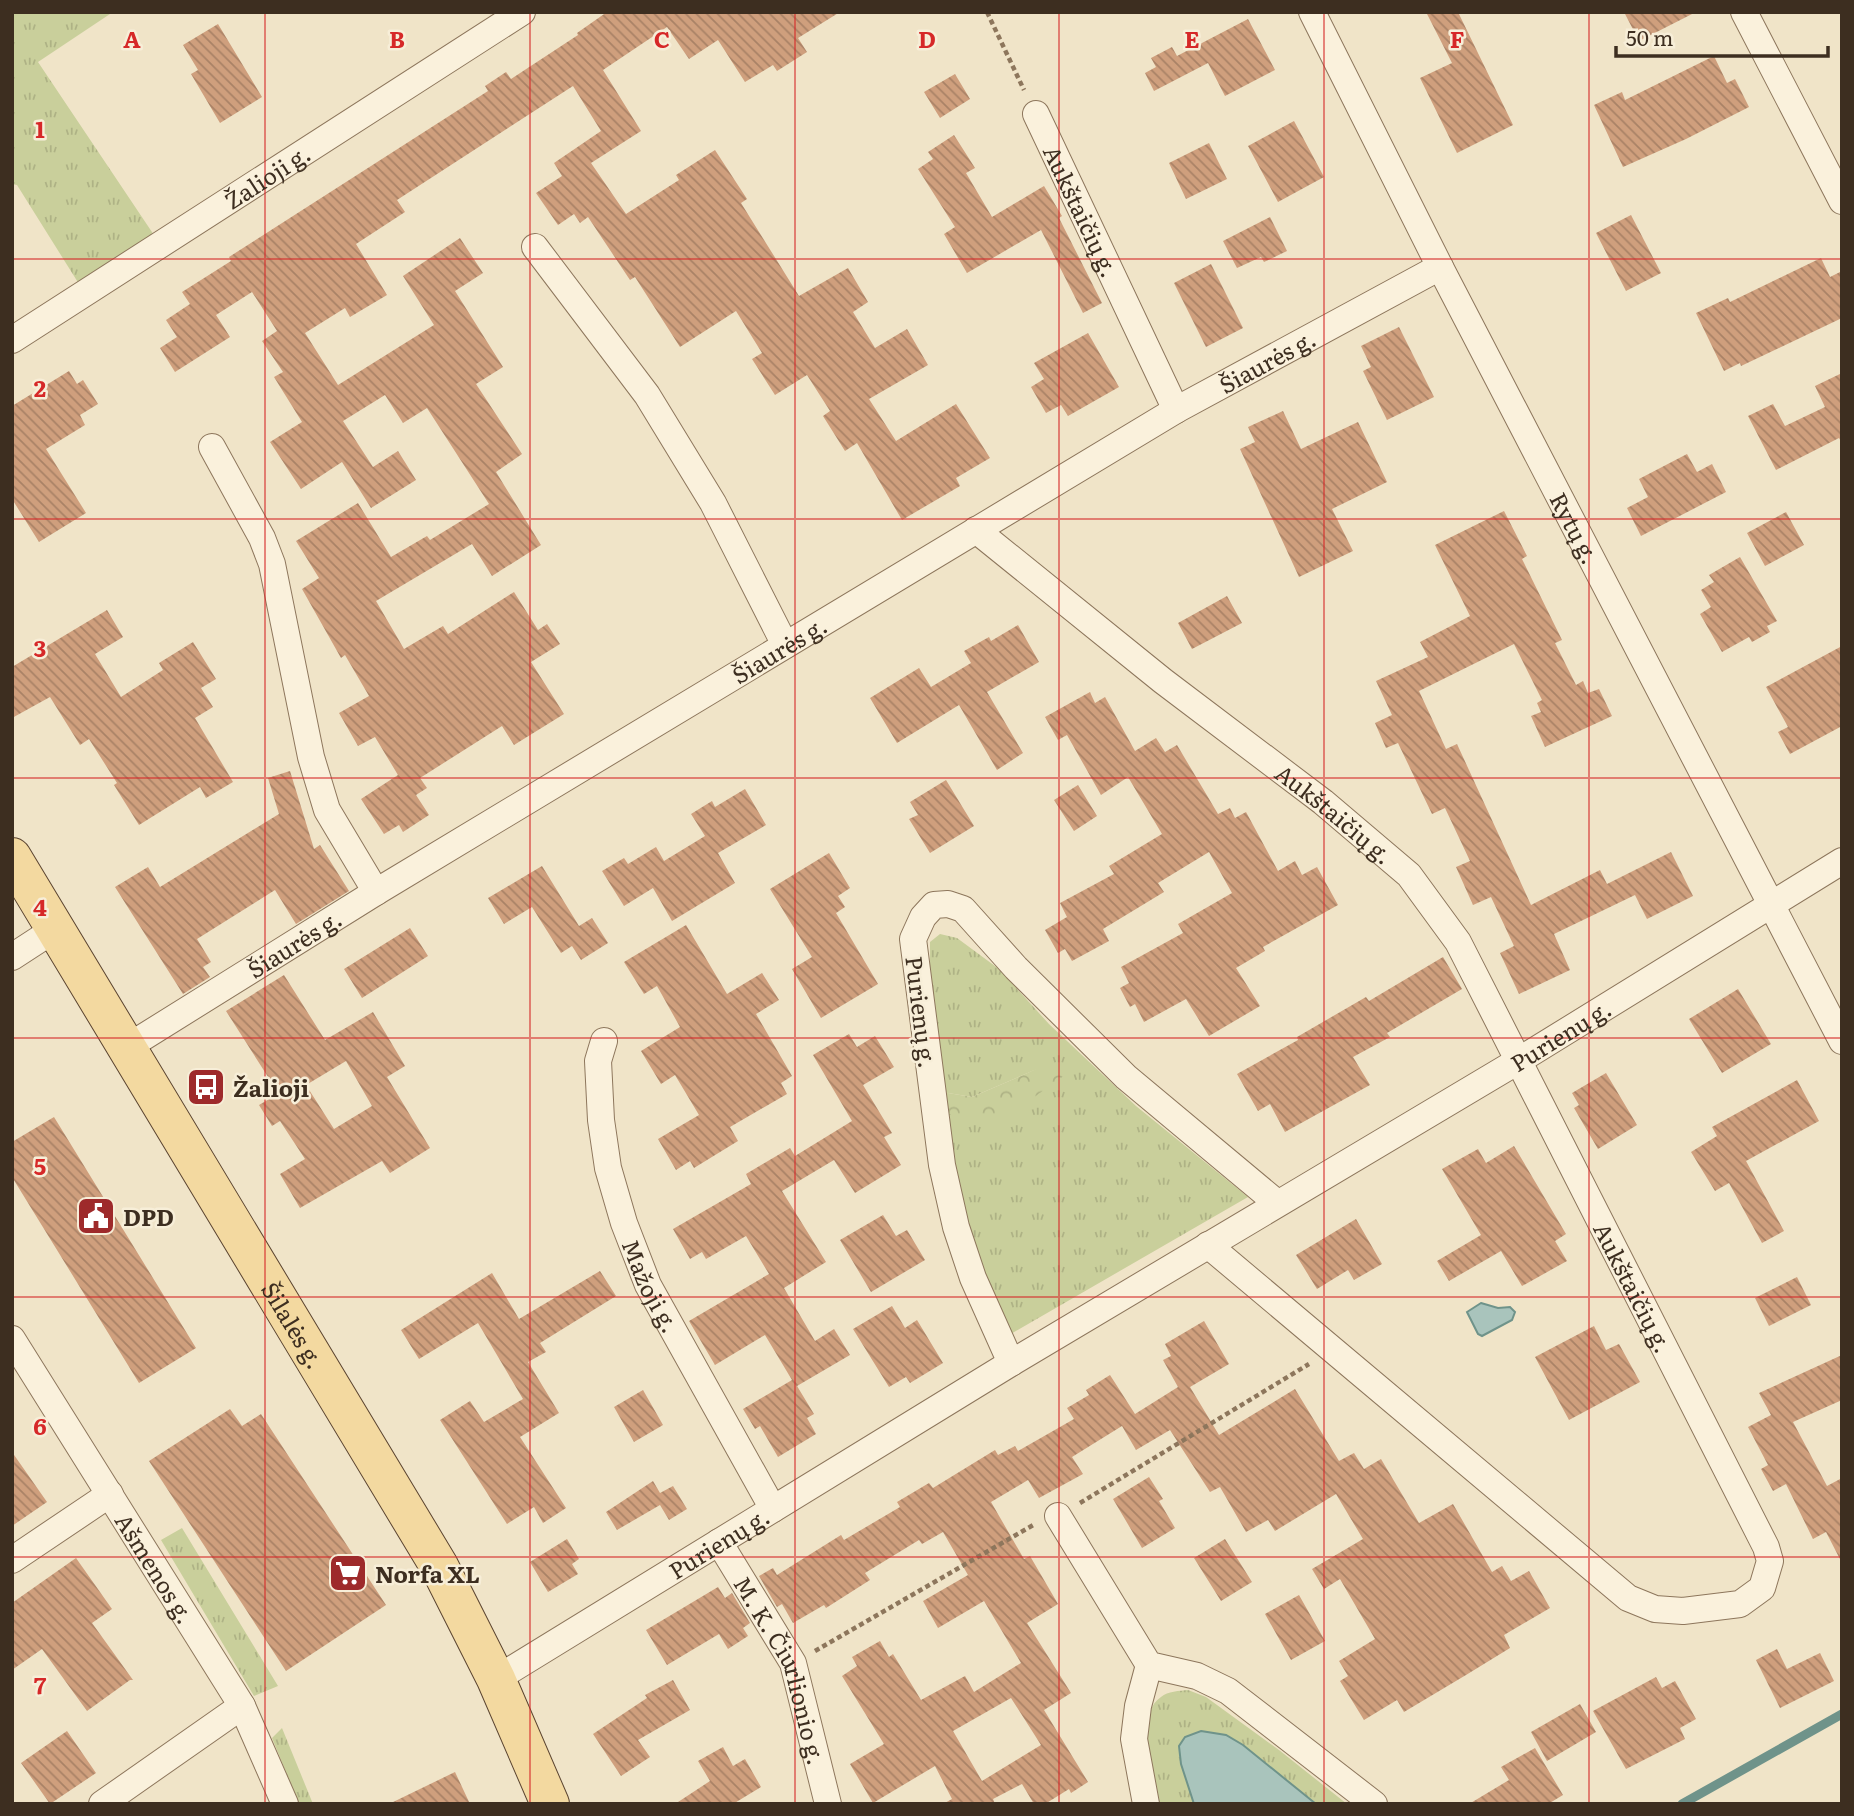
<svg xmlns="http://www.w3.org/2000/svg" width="1854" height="1816" viewBox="0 0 1854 1816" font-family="Literata,serif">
<defs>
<pattern id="grass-tufts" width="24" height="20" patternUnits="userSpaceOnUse" patternTransform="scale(1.75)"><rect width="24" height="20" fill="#c9cf9b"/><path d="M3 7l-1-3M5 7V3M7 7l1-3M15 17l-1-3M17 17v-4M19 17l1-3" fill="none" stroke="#aeb285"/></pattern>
<pattern id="forest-crowns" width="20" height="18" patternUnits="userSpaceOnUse" patternTransform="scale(1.75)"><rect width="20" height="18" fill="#c9cf9b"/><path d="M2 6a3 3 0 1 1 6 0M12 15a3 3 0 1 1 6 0" fill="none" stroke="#aeb285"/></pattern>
<pattern id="building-back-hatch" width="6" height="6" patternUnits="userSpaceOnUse" patternTransform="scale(1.75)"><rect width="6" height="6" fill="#cf9f7d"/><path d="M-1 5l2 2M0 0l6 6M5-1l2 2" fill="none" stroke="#a98266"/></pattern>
</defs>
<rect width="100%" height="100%" fill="#f0e4c8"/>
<path fill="url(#grass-tufts)" d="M12 12H113L38 62 160 244 84 292 17 185 12 184Z
M940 934 957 938 999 969 1049 1024 1136 1106 1248 1197 1009 1335 970 1240 944 1112 1037 1069 972 1097 942 1092 930 972V942Z
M182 1528 278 1686 254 1696 161 1540Z
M1188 1690 1206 1697 1279 1750 1347 1804H1157C1153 1777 1134 1715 1161 1697 1168 1691 1179 1691 1188 1690Z
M282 1728 313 1804H299L272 1738Z"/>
<path fill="url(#forest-crowns)" d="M1060 1068 1065 1075C1037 1094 1002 1127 965 1120 958 1118 950 1114 944 1112L942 1092 972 1097 1037 1069Z"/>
<path fill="#a9c4bc" stroke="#6f938a" stroke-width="2" d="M1481 1303 1498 1308 1510 1307 1515 1312 1512 1320 1482 1336 1478 1334 1467 1312Z
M1201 1731 1226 1735 1243 1745 1316 1804H1194L1181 1764 1179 1746 1185 1737Z"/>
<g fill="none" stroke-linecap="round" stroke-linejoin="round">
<path stroke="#6f938a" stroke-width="9" d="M1682 1804 1842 1714"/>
</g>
<path fill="url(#building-back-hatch)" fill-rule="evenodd" d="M607 12H840L798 38 807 52 777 71 773 65 745 82 718 40 689 59 667 27 603 70 641 131 591 163 626 214 679 180 676 175 715 150 747 199 741 203 799 296 848 268 868 302 853 312 875 348 907 329 928 365 869 399 896 441 956 404 990 458 956 478 960 486 902 520 857 443 845 451 823 416 830 411 807 375 775 395 752 359 762 353 736 311 680 347 635 277 630 280 588 217 580 223 574 214 558 225 536 193 562 176 554 163 601 131 573 86 397 200 405 212 356 244 387 295 350 317 345 308 305 333 338 385 434 325 403 276 460 238 483 273 455 291 503 367 476 384 522 454 496 472 541 545 492 576 472 544 376 601 404 649 443 626 448 634 514 592 538 630 547 624 560 644 531 662 564 714 514 745 502 726 420 778 427 788 416 795 429 815 403 832 399 825 384 834 361 799 398 775 375 737 358 746 339 713 369 696 345 655 341 658 302 589 319 578 296 541 358 503 391 557 427 536 430 540 489 504 427 408 403 423 385 395 343 421 373 467 398 451 416 480 371 508 342 462 301 489 270 442 302 422 274 377 283 372 262 341 277 331 252 292 216 315 230 337 175 372 160 348 177 337 166 320 190 304 182 292 231 261 229 257 488 91 485 86 506 72 511 79 578 35 577 33Z
M1426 12H1458L1513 125 1457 153 1420 78 1452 63Z
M1624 12H1696L1639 41Z
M1248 19 1275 70 1225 96 1208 63 1154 91 1145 73 1156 67 1151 58 1172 47 1177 56Z
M218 24 262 97 220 123 191 74 198 70 183 45Z
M1714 56 1727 83 1735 79 1749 107 1686 139 1623 167 1594 105 1622 92 1625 100Z
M955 74 970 99 940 118 924 92Z
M1294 121 1324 177 1278 202 1248 146Z
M954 135 975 168 966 173 992 217 1044 186 1062 216 1059 218 1102 303 1083 313 1041 230 967 273 944 234 955 227 918 169 933 159 928 152Z
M1209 143 1227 179 1186 199 1169 163Z
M1631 215 1661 273 1626 291 1596 233Z
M1270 217 1287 251 1264 262 1261 257 1237 268 1223 241Z
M1821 258 1830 277 1842 271V318L1741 366 1740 363 1724 371 1696 313 1728 298 1730 302Z
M1211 264 1243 328 1206 347 1174 283Z
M1399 327 1434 397 1387 420 1363 371 1371 367 1361 346Z
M1088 333 1119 387 1068 416 1061 405 1046 413 1031 387 1044 379 1034 363Z
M69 371 77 384 83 380 98 404 80 415 85 425 46 449 86 513 39 542 12 499V406Z
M1842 373V443L1839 438 1776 470 1748 416 1773 404 1785 426 1825 407 1815 386Z
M1283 411 1301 449 1358 422 1387 482 1332 509 1353 551 1299 577 1240 449 1255 442 1248 427Z
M1687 454 1697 472 1712 464 1726 492 1641 536 1627 508 1648 497 1639 479Z
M1504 511 1527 556 1522 559 1562 640 1555 643 1576 685 1583 681 1588 693 1599 689 1612 716 1545 747 1531 716 1541 712 1537 703 1542 700 1514 644 1419 691 1446 749 1457 744 1531 905 1600 870 1607 884 1671 852 1693 896 1647 919 1635 895 1554 934 1570 970 1519 994 1500 953 1514 946 1491 897 1473 905 1456 867 1470 861 1445 808 1432 814 1398 743 1386 748 1375 723 1392 715 1376 681 1428 657 1420 642 1470 616 1435 545Z
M1786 512 1804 545 1765 566 1747 533Z
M1740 557 1777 621 1767 626 1770 632 1752 642 1749 637 1722 652 1700 614 1711 607 1701 590 1714 582 1709 575Z
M1227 596 1242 623 1192 649 1178 623Z
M107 610 123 637 95 654 121 697 163 670 159 663 193 642 216 679 201 688 213 707 195 718 233 782 206 798 200 787 139 825 114 785 117 783 89 739 80 745 50 697 12 718V667Z
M1018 625 1039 662 987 692 1023 753 997 770 959 705 897 743 870 698 919 668 931 687 971 663 964 651 989 637 991 641Z
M1842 646V726L1790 754 1778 732 1788 727 1766 687Z
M1090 692 1095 703 1105 697 1135 751 1156 738 1165 752 1177 745 1218 814 1230 808 1235 818 1246 812 1278 871 1295 861 1302 875 1317 867 1338 905 1263 947 1265 951 1236 968 1260 1006 1209 1036 1186 999 1144 1022 1135 1004 1130 1007 1120 988 1129 983 1121 967 1183 933 1178 924 1232 893 1209 852 1158 883 1164 892 1103 929 1109 941 1072 961 1065 949 1058 953 1045 930 1067 917 1060 903 1114 874 1109 866 1162 834 1128 777 1101 795 1067 735 1058 740 1045 717Z
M290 771 314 849 320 845 349 891 296 924 275 890 197 939 211 962 203 967 210 977 183 994 115 887 148 867 160 887 279 814 268 778Z
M946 780 974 826 930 853 909 819 918 815 910 802Z
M1078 785 1097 816 1074 831 1054 800Z
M745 789 766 825 718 853 735 883 672 921 653 888 624 906 602 871 624 858 628 864 656 847 664 861 705 836 691 814 712 801 715 807Z
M829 853 850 888 838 896 845 907 836 913 878 984 821 1018 792 969 812 957 770 889Z
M542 866 579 926 592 918 608 943 581 960 572 946 561 953 532 907 504 924 488 898Z
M686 925 727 994 762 973 779 1000 756 1014 792 1076 781 1083 787 1094 730 1127 738 1141 694 1168 690 1161 676 1170 658 1139 699 1115 675 1075 661 1084 641 1051 680 1027 657 986 644 994 624 962Z
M410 928 428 956 362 998 344 969Z
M1443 957 1462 989 1387 1033 1390 1037 1353 1057 1370 1085 1285 1132 1270 1104 1258 1111 1237 1074 1298 1040 1297 1037 1366 997 1369 1001Z
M284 975 325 1040 373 1012 405 1066 387 1077 430 1148 390 1173 382 1161 300 1208 280 1174 305 1159 280 1121 272 1126 259 1105 276 1095 268 1082 270 1080 226 1011ZM346 1061 372 1106 334 1129 306 1085Z
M1738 989 1771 1044 1722 1073 1689 1019Z
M849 1034 857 1047 875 1036 894 1067 863 1085 892 1133 884 1137 901 1165 855 1193 834 1160 782 1191 826 1262 784 1288 815 1341 834 1329 850 1355 797 1386 814 1414 807 1418 816 1434 778 1457 760 1426 755 1429 743 1409 792 1380 765 1335 715 1365 689 1321 769 1274 746 1236 706 1259 702 1252 690 1259 673 1229 751 1184 746 1174 790 1148 795 1156 852 1121 813 1055Z
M1606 1073 1637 1125 1598 1149 1574 1108 1579 1105 1572 1093Z
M1797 1080 1819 1121 1746 1161 1784 1231 1762 1243 1729 1183 1715 1191 1691 1152 1717 1136 1712 1127Z
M54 1117 196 1348 139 1383 12 1177V1142Z
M1514 1146 1566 1234 1555 1241 1567 1261 1522 1286 1501 1251 1449 1281 1437 1261 1481 1235 1442 1169 1478 1149 1486 1163Z
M883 1215 896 1236 907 1230 925 1260 871 1292 840 1240Z
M1356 1219 1382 1264 1354 1280 1348 1270 1317 1289 1296 1255Z
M600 1271 616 1296 540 1343 546 1352 528 1362 559 1413 520 1437 566 1508 543 1523 534 1507 507 1524 440 1420 470 1401 484 1422 523 1399 478 1323 419 1359 401 1330 492 1273 519 1319Z
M1797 1277 1811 1305 1769 1326 1755 1298Z
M892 1306 905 1328 917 1320 943 1363 910 1383 906 1377 889 1387 853 1329Z
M1204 1321 1229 1364 1190 1387 1219 1435 1295 1389 1339 1461 1354 1453 1364 1469 1381 1459 1419 1523 1453 1504 1492 1572 1502 1566 1511 1581 1529 1571 1550 1608 1504 1635 1510 1648 1466 1675 1404 1712 1397 1700 1364 1720 1340 1681 1348 1676 1339 1661 1375 1639 1340 1579 1324 1589 1312 1569 1363 1539 1336 1494 1275 1531 1268 1520 1246 1532 1220 1487 1210 1492 1170 1430 1136 1450 1122 1426 1072 1457 1083 1474 1039 1498 1028 1480 991 1502 1024 1559 1030 1556 1058 1604 1027 1623 1071 1693 1044 1710 1088 1782 1071 1793 1069 1789 1045 1804H1034L1022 1784 993 1799 995 1804H943L952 1799 935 1766 873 1803 850 1764 884 1744 842 1676 857 1666 852 1657 880 1641 889 1657 893 1654 921 1700 965 1676 974 1692 1021 1663 984 1601 938 1628 923 1601 968 1575 943 1532 922 1544 919 1540 865 1573 870 1580 826 1608 824 1605 793 1623 782 1604 777 1607 759 1576 773 1568 777 1575 841 1535 844 1540 900 1507 897 1502 929 1483 933 1488 995 1450 998 1455 1015 1446 1018 1451 1074 1419 1067 1408 1089 1395 1086 1390 1110 1375 1135 1414 1178 1387 1163 1360 1171 1356 1165 1344ZM1011 1698 1041 1745 982 1781 953 1731Z
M1594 1326 1606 1350 1619 1344 1640 1382 1569 1420 1535 1357Z
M1842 1355V1400L1793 1422 1827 1486 1842 1478V1563L1826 1532 1813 1539 1786 1484 1773 1491 1761 1469 1768 1465 1748 1427 1771 1415 1759 1393Z
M643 1390 663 1425 634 1442 614 1407Z
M230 1409 242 1426 261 1414 386 1605 286 1671 149 1461Z
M12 1452 47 1502 12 1526Z
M1149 1477 1163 1499 1159 1501 1175 1528 1142 1548 1113 1499Z
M653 1481 660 1493 673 1486 687 1509 669 1520 660 1505 617 1530 606 1512Z
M567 1539 579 1559 572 1564 578 1574 548 1592 530 1562Z
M1225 1539 1252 1582 1221 1601 1194 1558Z
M76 1558 112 1609 92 1623 133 1680H130L87 1711 42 1649 12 1670V1603Z
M718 1587 725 1598 732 1593 750 1623 743 1628 748 1636 728 1649 719 1634 667 1665 646 1630Z
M1299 1595 1325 1641 1291 1660 1265 1614Z
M1777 1649 1787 1669 1820 1653 1834 1681 1780 1708 1756 1660Z
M1656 1677 1662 1688 1675 1681 1696 1719 1680 1728 1685 1739 1626 1769 1593 1711Z
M673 1680 690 1710 638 1740 650 1757 621 1776 593 1734 647 1698 645 1695Z
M1580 1704 1596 1732 1547 1761 1531 1732Z
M67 1731 96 1773 50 1804 21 1763Z
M723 1747 733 1766 745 1759 761 1787 733 1804H675L710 1781 698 1761Z
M1535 1748 1563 1795 1548 1804H1469L1509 1780 1501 1767Z
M455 1772 470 1804H389Z"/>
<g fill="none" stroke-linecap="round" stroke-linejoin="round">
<defs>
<g id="minor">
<path id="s1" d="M1312 12 1440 267 1842 1041"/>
<path d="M1744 12 1842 201"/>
<path id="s2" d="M1036 114 1176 410"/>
<path d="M535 247 647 395 713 503 785 645"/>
<path id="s3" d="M12 340 522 12"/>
<path d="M212 447 262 538 272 564 311 757 327 810 376 892"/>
<path id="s4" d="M976 530 1163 681 1323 802 1409 875 1458 942 1766 1547 1770 1561 1762 1588 1740 1604 1683 1611 1655 1609 1628 1598 1208 1245"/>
<path d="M12 957 55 929"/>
<path id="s5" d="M604 1041 598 1061 601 1120 608 1168 624 1223 648 1285 773 1509"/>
<path id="s6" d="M126 1048 376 892 1176 410 1440 267"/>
<path id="s7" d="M12 1339 242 1706 285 1804"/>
<path d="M1011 1363 973 1278 956 1227 942 1165 913 939 923 917 934 905 948 904 963 909 1016 968 1126 1077 1277 1203"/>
<path d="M1058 1516 1149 1665 1197 1676 1228 1691 1374 1804"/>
<path id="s8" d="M719 1542 793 1663 828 1804"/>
<path d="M12 1560 110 1494"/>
<path id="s9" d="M496 1679 1011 1363 1518 1061 1842 861"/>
<path d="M102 1804 242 1706"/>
<path d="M1146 1804 1134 1739 1138 1706 1149 1665"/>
</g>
<g id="primary">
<path id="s10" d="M12 857 439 1566 496 1679 550 1804"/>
</g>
</defs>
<use href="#minor" stroke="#8d765c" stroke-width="28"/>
<use href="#primary" stroke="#5b4430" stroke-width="40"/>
<path stroke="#8d765c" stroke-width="4.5" stroke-dasharray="5 3.5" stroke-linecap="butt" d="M987 12 1024 90
M1080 1503 1309 1364
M815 1651 1035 1524"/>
<use href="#minor" stroke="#faf1dc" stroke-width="26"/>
<use href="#primary" stroke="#f3d9a0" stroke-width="38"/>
</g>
<path fill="none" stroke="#d62828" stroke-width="2" stroke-opacity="0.55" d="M265 12V1804M530 12V1804M795 12V1804M1059 12V1804M1324 12V1804M1589 12V1804M12 259H1842M12 519H1842M12 778H1842M12 1038H1842M12 1297H1842M12 1557H1842"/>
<defs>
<symbol id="bus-square" viewBox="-11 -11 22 22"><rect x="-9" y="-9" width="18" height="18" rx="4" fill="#9e2a2b" stroke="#f7eed8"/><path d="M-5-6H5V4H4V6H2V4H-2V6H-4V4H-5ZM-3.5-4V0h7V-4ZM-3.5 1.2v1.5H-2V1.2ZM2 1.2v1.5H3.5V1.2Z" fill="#fff"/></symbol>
<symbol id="civic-square" viewBox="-11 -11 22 22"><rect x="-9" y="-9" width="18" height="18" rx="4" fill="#9e2a2b" stroke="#f7eed8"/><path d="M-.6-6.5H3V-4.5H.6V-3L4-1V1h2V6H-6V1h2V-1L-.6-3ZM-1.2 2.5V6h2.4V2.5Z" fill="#fff"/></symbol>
<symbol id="supermarket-square" viewBox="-11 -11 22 22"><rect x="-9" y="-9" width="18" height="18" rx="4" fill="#9e2a2b" stroke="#f7eed8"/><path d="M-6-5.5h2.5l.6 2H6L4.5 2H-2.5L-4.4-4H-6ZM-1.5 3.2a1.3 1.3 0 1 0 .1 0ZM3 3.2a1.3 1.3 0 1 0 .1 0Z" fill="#fff"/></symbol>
</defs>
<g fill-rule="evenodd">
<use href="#bus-square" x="184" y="1065" width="44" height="44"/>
<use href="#civic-square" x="74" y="1194" width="44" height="44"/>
<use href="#supermarket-square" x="326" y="1551" width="44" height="44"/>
</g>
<g text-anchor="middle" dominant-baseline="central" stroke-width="5" stroke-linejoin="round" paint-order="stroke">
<g font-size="23" fill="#3d2e20" stroke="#f7eed8">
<text stroke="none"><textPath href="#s3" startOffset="303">Žalioji g.</textPath></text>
<text stroke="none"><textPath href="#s2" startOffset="107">Aukštaičių g.</textPath></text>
<text stroke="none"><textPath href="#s6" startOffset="1332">Šiaurės g.</textPath></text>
<text stroke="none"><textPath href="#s1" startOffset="579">Rytų g.</textPath></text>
<text stroke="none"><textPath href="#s6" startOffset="765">Šiaurės g.</textPath></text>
<text stroke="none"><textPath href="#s4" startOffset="457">Aukštaičių g.</textPath></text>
<text stroke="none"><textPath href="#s6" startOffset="198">Šiaurės g.</textPath></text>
<text transform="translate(922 1012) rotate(83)">Purienų g.</text>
<text stroke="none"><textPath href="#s9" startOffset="1244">Purienų g.</textPath></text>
<text stroke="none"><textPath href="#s5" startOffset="254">Mažoji g.</textPath></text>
<text stroke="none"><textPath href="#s4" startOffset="1024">Aukštaičių g.</textPath></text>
<text stroke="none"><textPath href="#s10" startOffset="546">Šilalės g.</textPath></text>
<text stroke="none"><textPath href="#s9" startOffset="261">Purienų g.</textPath></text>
<text stroke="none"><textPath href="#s7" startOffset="270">Ašmenos g.</textPath></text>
<text stroke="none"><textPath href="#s8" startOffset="144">M. K. Čiurlionio g.</textPath></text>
</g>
<g font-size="23" font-weight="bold" fill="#3d2e20" stroke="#f7eed8" text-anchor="start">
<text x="233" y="1087">Žalioji</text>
<text x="123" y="1216">DPD</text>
<text x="375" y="1573">Norfa XL</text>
</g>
</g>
<g font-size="23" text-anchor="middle" font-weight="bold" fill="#d62828" stroke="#f7eed8" stroke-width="5" stroke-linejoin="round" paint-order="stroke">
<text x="132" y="48">A</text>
<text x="397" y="48">B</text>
<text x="662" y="48">C</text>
<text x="927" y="48">D</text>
<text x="1192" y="48">E</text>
<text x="1457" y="48">F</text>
<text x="40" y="138">1</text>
<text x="40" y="397">2</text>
<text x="40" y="657">3</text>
<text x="40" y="916">4</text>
<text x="40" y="1175">5</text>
<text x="40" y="1435">6</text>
<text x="40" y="1694">7</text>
</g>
<rect width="1854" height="1816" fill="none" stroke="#3d2e20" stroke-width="28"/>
<path d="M1616 46v10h212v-10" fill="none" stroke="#3d2e20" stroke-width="3.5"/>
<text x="1626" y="46" font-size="21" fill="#3d2e20" stroke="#f7eed8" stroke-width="5" paint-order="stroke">50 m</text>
</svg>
